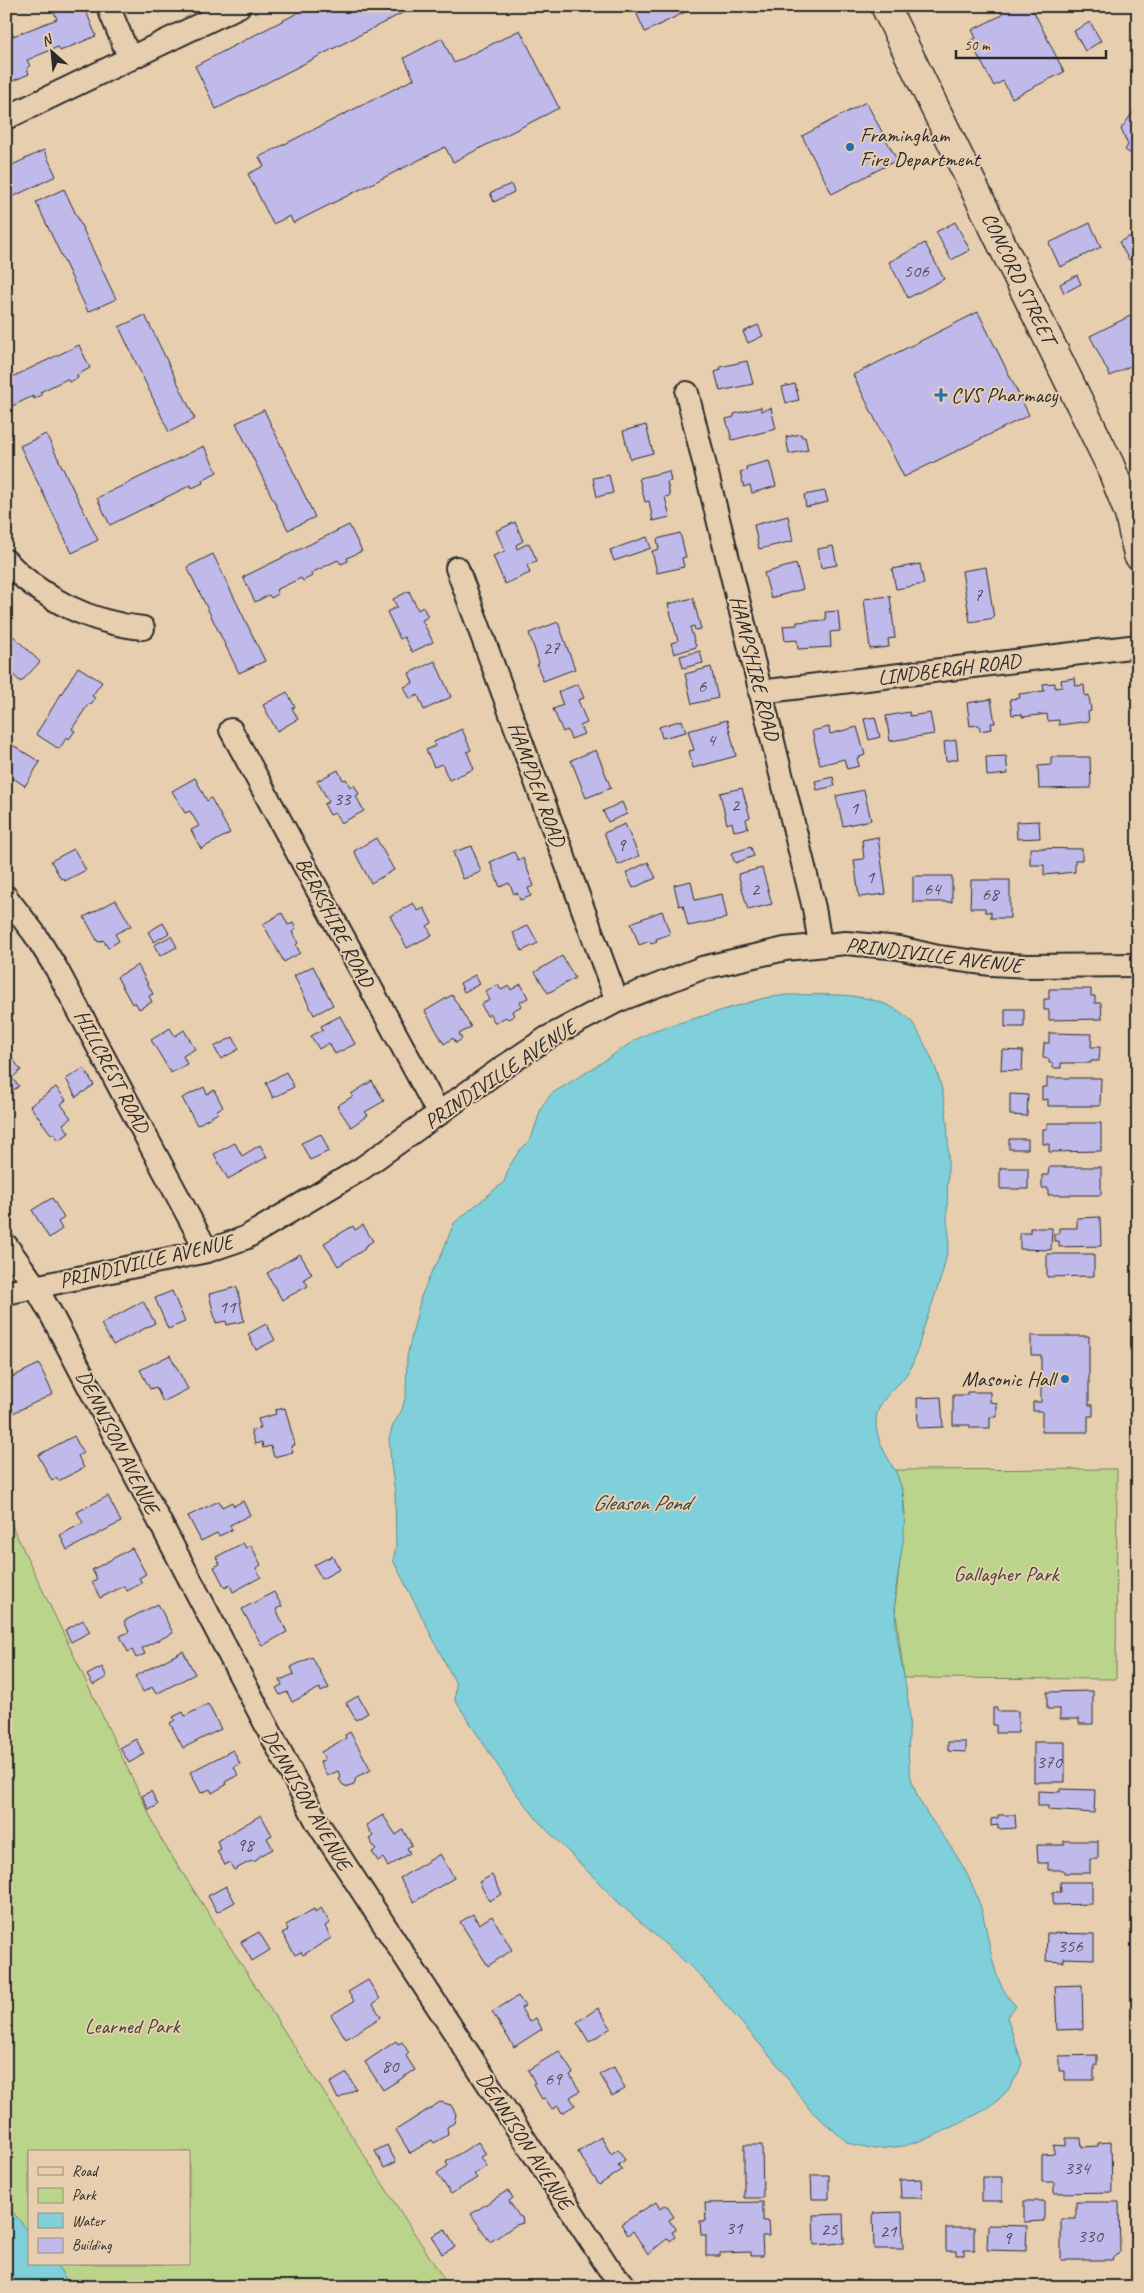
<svg xmlns="http://www.w3.org/2000/svg" width="1144" height="2293" viewBox="0 0 1144 2293" font-family="Caveat,sans-serif">
<rect width="100%" height="100%" fill="#e7ceaf"/>
<filter id="ink" filterUnits="userSpaceOnUse"><feTurbulence type="fractalNoise" baseFrequency=".02" numOctaves="2"/><feDisplacementMap in="SourceGraphic" scale="10" xChannelSelector="R" yChannelSelector="G"/><feConvolveMatrix kernelMatrix="1 2 1 2 8 2 1 2 1" color-interpolation-filters="sRGB"/></filter>
<g filter="url(#ink)">
<path fill="#bbd48b" stroke="#73805b" d="M1117 1469 1116 1679 904 1678 895 1605 905 1514 903 1492 895 1470Z
M6 1513 162 1841 449 2287H71L56 2264H189V2152H29V2232L6 2204Z"/>
<path fill="#7fd0da" stroke="#5d8e94" d="M787 995C827 995 872 990 906 1016 915 1023 920 1036 925 1045 956 1103 947 1156 947 1219 947 1226 950 1234 949 1242 945 1271 933 1300 924 1327 920 1340 917 1354 911 1367 902 1386 878 1396 876 1420 875 1438 886 1454 894 1469 901 1481 903 1495 904 1508 907 1540 896 1571 895 1602 894 1638 905 1673 909 1708 911 1729 906 1752 910 1773 916 1802 930 1817 946 1840 958 1857 970 1877 977 1897 992 1933 987 1978 1016 2006L1007 2017 1022 2063 1018 2074 1008 2090 991 2107 932 2137 904 2146 875 2149 848 2143 810 2110 777 2064 700 1975 619 1903 541 1824 515 1792 455 1700 456 1684 393 1560 396 1547 395 1492 391 1465 389 1438 393 1425 402 1410 406 1395 407 1356 421 1297 431 1273 440 1258 454 1223 504 1182 510 1165 520 1150 531 1139 542 1106 551 1094 592 1069 635 1040 655 1030 764 998Z
M6 2204 29 2232V2264H56L71 2287H6Z"/>
<path fill="#c0baeb" stroke="#2b2b2b" d="M69 6H84L96 36 60 51 58 47 27 60 30 66 27 68 29 74 8 83 6 33 11 31 13 36 57 19 54 12Z
M157 6H176L159 13Z
M311 6H416L216 109 195 66Z
M643 6H697L645 32 635 10Z
M1002 6H1031L1064 72 1012 98 1003 81 994 86 970 41 976 38 972 30 1002 15 998 8Z
M1090 22 1101 41 1085 51 1074 31Z
M520 30 559 108 453 162 445 147 293 223 290 216 273 224 248 174 264 166 259 157 414 79 404 58 442 38 454 63Z
M866 102 897 160 832 194 802 136Z
M1138 105V158L1125 150 1128 145 1121 129Z
M44 150 56 176 6 200V168Z
M511 184 514 192 494 202 490 193Z
M64 189 116 299 88 312 36 202Z
M955 222 970 250 951 260 936 232Z
M1090 223 1101 247 1060 267 1049 243Z
M1138 227V255L1129 260 1119 242 1135 234 1133 230Z
M925 243 944 279 908 298 889 262Z
M1077 275 1081 284 1064 293 1060 284Z
M978 312 1029 415 904 477 853 375Z
M1138 312V362L1110 376 1090 336Z
M145 315 195 419 169 432 119 327Z
M758 325 763 336 748 343 743 332Z
M79 345 90 368 77 375 78 378 69 382 67 379 40 392 42 395 34 399 33 396 8 408 9 411 6 413V380Z
M747 361 753 384 720 391 715 372 721 370 720 367Z
M795 384 799 400 786 403 782 387Z
M761 407V411L771 408 776 429 732 440 726 419 734 417V414Z
M264 410 315 517 288 530 236 423Z
M646 425 653 453 630 459 623 431Z
M46 434 98 540 72 553 20 446Z
M801 434 802 437H805L808 450 789 454 786 437Z
M204 446 217 472 202 480 203 483 192 488 191 485 110 525 97 498Z
M769 461 776 486 752 493 750 485 744 487 740 472 747 470 746 467Z
M669 471 671 481 667 482 670 496 665 497 670 517 653 521 649 501 645 502 639 478Z
M609 475 613 493 597 497 593 478Z
M825 491 828 502 806 507 804 495Z
M788 516 793 541 759 549 754 525Z
M515 522 523 541 516 545 517 549 529 543 537 561 527 565 530 573 505 584 493 556 505 551 496 531Z
M349 525 362 551 347 558 348 561 341 564 338 560 311 573 312 576 303 581 301 578 276 590 278 594 271 598 269 595 255 602 243 577Z
M680 533 686 557 682 558 684 567 657 573 652 551 659 549 657 539Z
M647 537 651 548 614 561 610 550Z
M833 546 837 565 821 568 818 549Z
M213 554 265 661 239 673 187 567Z
M796 564 803 589 771 598 764 573Z
M920 564 924 584 896 589 892 569Z
M986 567 994 618 970 622 962 571Z
M409 591 418 610 423 607 428 617 422 620 433 642 412 652 404 637 400 639 387 612 397 607 393 599Z
M890 596 895 638 888 639 889 647 870 649 864 599Z
M693 598 701 629 695 630 694 626 690 627 696 647 674 654 671 643 678 641 668 604Z
M838 611 840 631 830 632 831 647 798 649 797 640 785 641 783 626 797 625V622L826 620 825 612Z
M558 622 575 669 543 681 537 665 539 663 529 633Z
M6 629 40 662 21 682 10 672 8 675 6 673Z
M700 651 703 663 683 668 680 656Z
M435 661 451 697 424 710 418 695 410 699 404 687 413 683 409 673Z
M78 667 102 682 92 696 95 698 91 705 89 703 72 729 75 731 69 739 67 737 59 749 36 734Z
M711 667 718 698 692 704 685 674Z
M1075 678 1076 686 1084 685 1085 696 1089 695 1091 711 1088 712 1089 721 1059 725V720L1048 721 1047 714 1022 717V714L1012 715 1010 699 1020 698 1019 694 1044 691 1043 684 1055 683V688L1062 687 1061 680Z
M578 684 584 698 578 700 587 723 580 726 584 734 571 739 567 730 563 732 553 709 563 705 558 692Z
M287 692 295 707 292 708 298 719 277 731 263 705Z
M991 699 995 723H991L992 729 980 731 979 725 970 726 967 703Z
M909 712 910 716 930 713 934 734 890 741 886 716Z
M875 717 880 737 869 740 864 719Z
M682 720 686 732 662 738 659 727Z
M727 720 736 756 693 768 689 751 694 750 688 731Z
M829 727 830 734 857 727 865 755 857 758 859 766 847 769 844 759 820 765 812 731Z
M462 729 471 750 467 752 474 769 449 780 442 764 434 767 426 750 435 746 434 742Z
M956 740 958 759 946 761 944 742Z
M6 741 40 762 25 786 13 778 11 781 6 778Z
M596 750 611 788 586 798 571 760Z
M1006 756 1008 774 987 776 986 757Z
M1051 757H1090L1091 788 1039 789 1038 766 1051 765Z
M338 770 343 780 346 779 350 787 354 785 359 794 356 796 364 811 341 823 335 813 330 815 324 804 329 802 317 781Z
M833 777 835 786 817 790 815 781Z
M195 778 207 801 211 798 230 833 201 849 191 830 199 826 190 811 185 813 172 791Z
M742 788 750 817 746 819 748 828 734 831 732 822 727 824 720 793Z
M864 790 871 820 843 826 836 796Z
M622 802 627 814 608 822 603 811Z
M1039 821 1040 838 1017 839 1016 822Z
M625 824 639 856 618 865 604 833Z
M878 837 886 894 859 897 854 860 864 859 862 840Z
M376 838 394 870 371 883 354 851Z
M472 846 481 872 463 879 453 852Z
M751 847 754 856 735 863 731 853Z
M1030 848 1082 849V860H1075V872L1044 875V865H1030Z
M74 849 86 870 65 881 64 878 61 879 51 861Z
M514 852 518 860 523 858 534 886 528 888 531 896 520 900 517 893 514 894 509 883 500 887 490 862Z
M648 862 656 878 633 888 626 873Z
M762 868 772 904 748 910 738 874Z
M913 876H952V902H913Z
M971 880H1010V918H991V912H985V908H970Z
M691 881 695 900 722 894 727 918 688 926 683 905 679 906 674 885Z
M116 900 131 926 115 934 119 941 108 948 103 940 98 942 84 917Z
M413 903 418 911 424 908 432 923 427 926 432 935 407 948 390 916Z
M662 911 670 934 656 939 657 942 651 944 650 941 639 945 631 923Z
M282 913 288 925 293 923 296 929 292 932 298 943 296 945 300 953 284 962 263 924Z
M163 923 169 933 154 942 148 932Z
M528 925 538 943 522 951 513 933Z
M171 936 177 947 160 956 154 945Z
M562 956 575 978 548 993 535 972Z
M138 965 153 994 149 996 152 1002 139 1009 135 1002 132 1004 117 977Z
M313 966 333 1005 314 1015 294 976Z
M475 975 480 984 464 992 460 983Z
M521 984 528 998 520 1002 522 1006 512 1011 514 1016 508 1019 506 1017 495 1023 490 1014 487 1016 481 1004 490 1000 485 991 498 985 501 990 509 986 511 990Z
M1049 989H1091V996H1095V1003H1101L1102 1019 1049 1020V1010H1044V999H1049Z
M452 995 471 1027 459 1034 462 1039 456 1043 453 1038 444 1044 425 1011Z
M1005 1009H1024V1027H1005Z
M340 1016 355 1044 335 1054 329 1043 319 1049 311 1036 323 1030 321 1026Z
M170 1028 175 1036 184 1030 195 1049 183 1056 187 1064 171 1073 151 1040Z
M1049 1033 1092 1034 1091 1047H1100L1099 1061H1091V1063H1061V1068H1053V1063H1049V1059L1043 1058 1044 1043H1049Z
M233 1037 239 1049 221 1059 214 1047Z
M6 1050 21 1070 12 1078 19 1086 8 1094 6 1092Z
M1002 1050 1023 1051 1022 1071 1001 1070Z
M84 1068 94 1085 76 1097 66 1079Z
M286 1072 294 1087 273 1098 266 1083Z
M1047 1078H1101L1100 1106H1048V1099L1042 1100V1087H1047Z
M372 1081 384 1101 365 1112 368 1115 351 1127 337 1106 353 1096 351 1094Z
M56 1087 66 1100 61 1104 71 1118 63 1124 69 1133 59 1140 53 1133 51 1134 30 1106Z
M204 1087 207 1094 214 1090 223 1107 217 1110 218 1113 197 1125 182 1098Z
M1010 1094 1028 1095 1027 1116 1010 1115Z
M1047 1123H1101V1151L1049 1152V1144H1043V1129H1047Z
M321 1134 329 1151 310 1160 301 1143Z
M1009 1139H1028V1149H1009Z
M235 1143 242 1156 260 1145 267 1157 228 1179 214 1154Z
M1049 1167H1101V1195H1048V1188H1042V1175H1048Z
M1000 1168H1028V1189H1000Z
M52 1198 64 1218 58 1222 62 1229 49 1238 32 1210Z
M1100 1217 1101 1246 1059 1247V1241H1054V1234H1059V1228H1077V1218Z
M363 1225 373 1241 364 1247 365 1249 338 1266 324 1243 353 1226 355 1230Z
M1030 1228H1052L1051 1250 1020 1249V1233H1030Z
M300 1254 312 1274 304 1279 308 1286 282 1300 267 1273Z
M1047 1254H1094V1276L1047 1277Z
M237 1287 244 1321 227 1325 226 1321 216 1323 209 1294Z
M172 1291 185 1322 168 1329 155 1298Z
M143 1301 155 1323 113 1345 101 1324Z
M266 1324 275 1340 256 1350 248 1334Z
M1031 1336H1089V1405H1093V1416H1088V1432H1042V1411H1033V1402H1041V1355H1031Z
M170 1355 188 1389 163 1402 156 1387 150 1389 140 1370Z
M39 1364 53 1394 13 1413 6 1400V1380Z
M967 1392H990V1402L997 1403V1417H990V1428H970V1425H953V1395H967Z
M941 1397 943 1427 918 1428 917 1398Z
M285 1408 295 1445 291 1446 293 1452 274 1457 271 1446 263 1448 262 1442 255 1444 251 1431 261 1428 258 1419 276 1414 275 1410Z
M74 1436 83 1453 78 1456 84 1468 58 1481 57 1478 52 1481 38 1455Z
M108 1496 121 1522 67 1550 60 1535 83 1523 77 1512Z
M219 1501 222 1507 232 1502 234 1506 243 1501 250 1515 230 1525 232 1530 219 1536 217 1533 201 1541 188 1516Z
M243 1543 246 1548 251 1545 261 1565 256 1568 261 1577 233 1592 230 1585 225 1588 214 1567 220 1564 216 1557Z
M132 1548 146 1574 139 1578 142 1583 127 1591 124 1586 100 1598 92 1582 97 1579 92 1570Z
M332 1556 340 1569 322 1579 314 1565Z
M274 1592 282 1606 276 1609 287 1632 262 1646 242 1609Z
M158 1604 173 1633 142 1648 145 1654 136 1658 132 1650 128 1652 120 1636 129 1632 124 1621Z
M83 1620 90 1632 71 1642 65 1630Z
M183 1651 195 1674 156 1694 152 1687 143 1692 135 1676Z
M312 1657 329 1688 321 1692 320 1688 292 1702 287 1692 280 1695 276 1688 282 1685 280 1680 294 1674 291 1667Z
M102 1667 107 1677 93 1685 87 1675Z
M1093 1691V1724H1079V1719H1060V1709H1047V1692Z
M358 1696 368 1713 356 1720 346 1703Z
M208 1704 221 1729 183 1748 170 1723 175 1720 173 1717 183 1712 185 1716Z
M993 1708H997V1711H1018V1733H996V1725H993Z
M350 1732 371 1770 356 1777 354 1785 348 1787 343 1785 339 1779 341 1778 338 1771 327 1776 320 1762 325 1759 321 1752 346 1738 345 1735Z
M136 1739 144 1754 129 1763 120 1748Z
M948 1742H966V1752L948 1751Z
M1034 1742H1065V1782H1034Z
M233 1750 240 1764 234 1767 238 1775 225 1782 226 1785 212 1793 210 1789 201 1793 190 1772Z
M1060 1789 1095 1790 1094 1813 1048 1810V1806H1038V1791L1060 1792Z
M151 1791 158 1805 149 1810 142 1796Z
M261 1815 272 1835 267 1838 273 1849 260 1856 256 1861 249 1862 234 1870 229 1862 225 1865 217 1851 221 1849 217 1841Z
M383 1815 396 1835 403 1830 412 1845 407 1848 410 1853 388 1867 383 1858 378 1861 372 1852 376 1850 369 1839 373 1836 366 1825Z
M998 1815H1015L1016 1828 998 1829V1825L991 1826V1819L998 1818Z
M1064 1841H1098V1859H1090V1873H1064V1870H1048V1863H1038L1037 1845H1064Z
M440 1854 454 1878 414 1902 400 1878Z
M492 1875 502 1894 489 1901 479 1882Z
M1060 1882H1092V1904L1053 1905V1892H1061Z
M226 1886 235 1902 217 1912 208 1896Z
M321 1908 330 1923 325 1926 331 1938 303 1955 301 1952 295 1955 282 1933 288 1930 286 1925 314 1909 315 1912Z
M473 1914 479 1924 492 1916 512 1950 488 1966 460 1922Z
M259 1932 270 1950 252 1961 241 1942Z
M1047 1933 1094 1934V1959L1064 1958V1962L1046 1961Z
M368 1980 380 1999 373 2004 381 2017 346 2039 331 2015 354 2001 348 1992Z
M1082 1985 1083 2029 1057 2030 1055 1986Z
M518 1996 525 2006 521 2008 529 2022 536 2018 542 2029 514 2047 492 2012Z
M598 2008 611 2028 589 2042 577 2022Z
M396 2041 398 2044 402 2042 409 2053 406 2056 415 2070 383 2090 365 2062Z
M559 2051 573 2073 570 2075 580 2091 570 2097 575 2105 562 2113 558 2106 552 2109 545 2098 542 2099 533 2084 535 2083 528 2070Z
M1097 2055V2065H1094V2080H1065V2071H1059V2056Z
M614 2067 625 2089 612 2096 600 2074Z
M347 2073 356 2089 338 2099 330 2083Z
M440 2102 451 2105 456 2114 454 2123 447 2127 448 2135 434 2143 432 2140 410 2153 396 2130Z
M601 2137 611 2154 618 2149 625 2160 618 2165 622 2170 599 2185 578 2152Z
M1066 2138H1081L1082 2147 1098 2146V2143L1111 2142 1112 2192 1054 2193V2182H1042V2155L1054 2154V2145L1066 2146Z
M478 2142 486 2154 481 2157 487 2166 474 2174 477 2178 451 2194 437 2173 448 2166 446 2162Z
M387 2145 396 2162 384 2168 375 2151Z
M744 2145H762L763 2198H744Z
M811 2175H829V2199H812Z
M982 2177H1002V2201H982Z
M921 2179 922 2198H901L900 2180Z
M508 2190 513 2198 509 2201 519 2216 522 2217 523 2223 516 2225 490 2242 471 2214Z
M1024 2201H1044V2221L1024 2222Z
M656 2202 660 2209 666 2205 674 2217 669 2220 676 2230 672 2232 675 2237 670 2241 668 2238 648 2254 633 2231 628 2235 621 2224Z
M763 2202V2221H768L769 2236H762L763 2256H751V2252L720 2253V2256H706V2235H701L700 2221H706L705 2203Z
M1076 2202H1119L1120 2252 1112 2260H1061V2219H1076Z
M902 2212 903 2249H874L873 2213Z
M843 2214 844 2243 814 2245 813 2215Z
M988 2225 1027 2226 1026 2251 987 2250Z
M946 2228H974V2250H964V2255H956V2251H946Z
M445 2229 455 2247 442 2254 432 2236Z"/>
<g fill="none" stroke-linecap="round" stroke-linejoin="round">
<defs>
<path id="minor" d="M108 6 130 59
M6 118 239 6
M687 393 814 908 820 944
M6 561C42 599 91 623 143 628
M457 568 617 1001
M760 692 1138 646
M231 730 439 1114
M6 897 34 933 56 968 207 1251
M6 1245 35 1286 51 1314 317 1822 608 2267 625 2287
M6 1293 207 1251 245 1238 361 1169 502 1068 547 1038 617 1001 702 968 785 949 846 943 899 948 938 957 991 964 1027 966 1138 965"/>
<path id="major" d="M885 6 1110 465 1129 514 1138 555"/>
</defs>
<use href="#minor" stroke="#2b2b2b" stroke-width="26"/>
<use href="#major" stroke="#2b2b2b" stroke-width="31"/>
<use href="#minor" stroke="#e7ceaf" stroke-width="22"/>
<use href="#major" stroke="#e7ceaf" stroke-width="28"/>
</g>
</g>
<g fill="#1f6fb2" stroke="#e7ceaf" stroke-width="2">
<circle cx="850" cy="147" r="5"/>
<path d="M938.5 387.5h5v5h5v5h-5v5h-5v-5h-5v-5h5z"/>
<circle cx="1065" cy="1379" r="5"/>
</g>
<g text-anchor="middle" dominant-baseline="central" stroke-width="4" stroke-linejoin="round" paint-order="stroke">
<g font-size="19" fill="#504f5b">
<text x="916" y="271">506</text>
<text x="978" y="595">7</text>
<text x="551" y="648">27</text>
<text x="702" y="686">6</text>
<text x="711" y="740">4</text>
<text x="342" y="799">33</text>
<text x="735" y="805">2</text>
<text x="854" y="808">1</text>
<text x="621" y="845">9</text>
<text x="870" y="877">1</text>
<text x="755" y="889">2</text>
<text x="932" y="889">64</text>
<text x="990" y="894">68</text>
<text x="227" y="1307">11</text>
<text x="1049" y="1762">370</text>
<text x="245" y="1845">98</text>
<text x="1070" y="1946">356</text>
<text x="390" y="2066">80</text>
<text x="553" y="2079">69</text>
<text x="1077" y="2168">334</text>
<text x="734" y="2228">31</text>
<text x="829" y="2229">25</text>
<text x="888" y="2231">21</text>
<text x="1090" y="2236">330</text>
<text x="1007" y="2238">9</text>
</g>
<g font-size="21" fill="#2b2b2b" stroke="#e7ceaf" text-anchor="start">
<text x="860" y="135">Framingham<tspan x="860" dy="24">Fire Department</tspan></text>
<text x="951" y="395">CVS Pharmacy</text>
<text x="1055" y="1379" text-anchor="end">Masonic Hall</text>
</g>
<g font-size="21" fill="#2b2b2b" stroke="#e7ceaf">
<text transform="translate(1019 278) rotate(64)">CONCORD STREET</text>
<text transform="translate(755 668) rotate(76)">HAMPSHIRE ROAD</text>
<text transform="translate(949 669) rotate(-7)">LINDBERGH ROAD</text>
<text transform="translate(537 784) rotate(70)">HAMPDEN ROAD</text>
<text transform="translate(335 922) rotate(62)">BERKSHIRE ROAD</text>
<text transform="translate(934 955) rotate(7)">PRINDIVILLE AVENUE</text>
<text transform="translate(112 1071) rotate(62)">HILLCREST ROAD</text>
<text transform="translate(500 1074) rotate(-34)">PRINDIVILLE AVENUE</text>
<text transform="translate(146 1261) rotate(-13)">PRINDIVILLE AVENUE</text>
<text transform="translate(118 1442) rotate(63)">DENNISON AVENUE</text>
<text transform="translate(307 1800) rotate(60)">DENNISON AVENUE</text>
<text transform="translate(525 2141) rotate(57)">DENNISON AVENUE</text>
</g>
<g font-size="21" fill="#414439" stroke="#e7ceaf">
<text x="1006" y="1574">Gallagher Park</text>
<text x="132" y="2026">Learned Park</text>
</g>
<g font-size="22" font-style="italic" fill="#384445" stroke="#e7ceaf">
<text x="641" y="1503">Gleason Pond</text>
</g>
</g>
<rect width="1144" height="2293" fill="none" stroke="#e7ceaf" stroke-width="25"/>
<rect x="12" y="12" width="1119" height="2268" fill="none" stroke="#2b2b2b" stroke-width="2" filter="url(#ink)"/>
<rect x="28" y="2150" width="162" height="115" fill="#e7ceaf" stroke="#9c8d7a"/>
<rect x="38" y="2167" width="25" height="8" fill="#e7ceaf" stroke="#9c8d7a"/>
<text x="72" y="2176" font-size="15" fill="#2b2b2b">Road</text>
<rect x="38" y="2188" width="25" height="15" fill="#bbd48b" stroke="#9c8d7a"/>
<text x="72" y="2200" font-size="15" fill="#2b2b2b">Park</text>
<rect x="38" y="2213" width="25" height="15" fill="#7fd0da" stroke="#9c8d7a"/>
<text x="72" y="2226" font-size="15" fill="#2b2b2b">Water</text>
<rect x="38" y="2238" width="25" height="15" fill="#c0baeb" stroke="#9c8d7a"/>
<text x="72" y="2250" font-size="15" fill="#2b2b2b">Building</text>
<g transform="translate(52 52) rotate(333)" stroke="#e7ceaf" stroke-width="4" paint-order="stroke">
<path d="M0-4L9 19L0 12L-9 19Z" fill="#2b2b2b"/>
<text y="-8" font-size="14" font-weight="bold" text-anchor="middle" fill="#2b2b2b">N</text>
</g>
<path d="M956 50v8h150v-8" fill="none" stroke="#2b2b2b" stroke-width="2.5"/>
<text x="964" y="50" font-size="15" fill="#2b2b2b" stroke="#e7ceaf" stroke-width="4" paint-order="stroke">50 m</text>
</svg>
